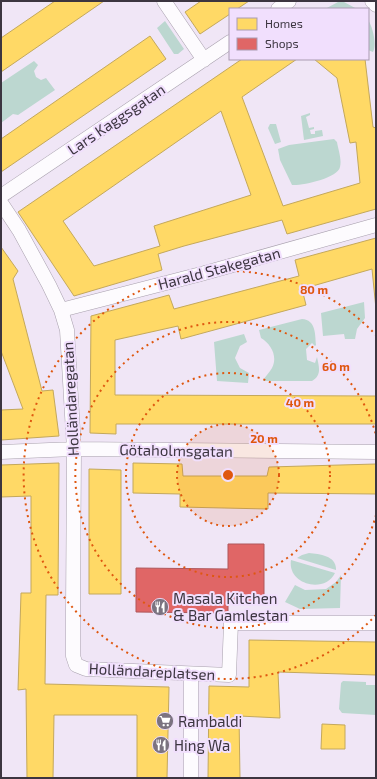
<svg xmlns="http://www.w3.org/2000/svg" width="377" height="779" viewBox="0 0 377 779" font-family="'Exo 2',sans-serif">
<rect width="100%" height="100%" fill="#f0e6f6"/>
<path fill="#bcd7d0" d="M338 2H344L357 9H325Z
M368 20C373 27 377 45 373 52L368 50Z
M165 21 184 49 178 54H174L157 28Z
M34 61 38 65 34 71 36 77 41 80 46 78 55 90 18 115 13 114 1 123V83Z
M310 113V115L306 117 309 128 314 127V129L310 130 311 134H315V131L322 130 323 136 304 140 301 116Z
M270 124H276L281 142 275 144 268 128Z
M334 139 337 142C338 149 342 159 340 167 338 178 302 186 292 185L280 160 278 149 289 145Z
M364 302 365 318 357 329 355 339H345L344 334 323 336 321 313Z
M302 319C316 320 315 334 316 345L315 346 312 343 306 349 307 360 315 363 317 357C319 367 322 375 312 381H263C265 376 270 372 272 368 278 356 271 344 261 338L259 330Z
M244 334 247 342 240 346 235 358 240 368 249 373 248 383 217 381 214 342Z
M309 553C320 554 337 556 336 570L297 558 302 555Z
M291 560 335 573C325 594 287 585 291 560Z
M341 575 340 608 300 609 285 602 295 585 305 590 326 589 336 582Z
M375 677 376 715 342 713 339 709 341 683 343 681 366 682V685H375Z"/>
<path fill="#ffd966" stroke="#c4a85b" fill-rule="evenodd" d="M55 1H104L1 72V38Z
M201 1H249L237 9H230V14L200 34 185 12Z
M150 36 166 59 1 172V139Z
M242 59H297L242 97 283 206 360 183 356 142 350 143 337 78 314 59H365L373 127 376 128V209L287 234 282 220 184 246 158 254 162 270 74 296 18 212ZM221 111 251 195 154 226 160 246 94 266 63 221Z
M376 238V309L372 269 302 289 306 305 181 339 178 326 115 340V395L376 396V424H116V434L90 433 91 316 169 295 174 309 299 276 295 260Z
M1 247 18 271 13 279 42 391 53 390 59 436 1 440V410L23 409 1 351Z
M59 463 58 595H46L45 684 169 687 167 778H137V715H54L53 778H27L26 689 18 690 21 593H31V496L1 497V465Z
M133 463 182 464 183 476H267L269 467 376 464V494L268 493V509L180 507V494L133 493Z
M89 469 121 470V594H89Z
M249 640 376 642V675L278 672 280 718 239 716 240 778H208L209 686 249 687Z
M322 724 345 725V749H321Z"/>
<path fill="#e06666" stroke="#af575b" d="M228 544H264V602H228V613L136 612V568L228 569Z"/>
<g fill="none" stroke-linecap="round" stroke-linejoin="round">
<defs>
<path id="street" d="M164 1 204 60
M372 1 376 5
M278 9 289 1
M1 196 230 42
M1 203 19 230 49 285 61 310 67 330 74 449 73 612V656L76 665 86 669 229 675 231 623H376
M61 310 201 274 376 225
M1 452 74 449 376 452
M191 778V674"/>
</defs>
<use href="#street" stroke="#a8a0ad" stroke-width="15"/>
<use href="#street" stroke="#fdfbfe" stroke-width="14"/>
</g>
<circle cx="228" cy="475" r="51" fill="#df570f" fill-opacity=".12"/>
<g fill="none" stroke="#df570f" stroke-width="2" stroke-dasharray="2 4">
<circle cx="228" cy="475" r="51"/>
<circle cx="228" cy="475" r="102"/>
<path d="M376 515A153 153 0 1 1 376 435"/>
<path d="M376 615A204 204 0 1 1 376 335"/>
</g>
<defs>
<symbol id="restaurant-disc" viewBox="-11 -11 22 22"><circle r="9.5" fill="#7b7380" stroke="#f1dffd"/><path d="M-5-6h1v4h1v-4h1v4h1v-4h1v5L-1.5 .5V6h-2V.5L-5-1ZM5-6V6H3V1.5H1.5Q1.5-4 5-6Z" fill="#fff"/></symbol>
<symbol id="supermarket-disc" viewBox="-11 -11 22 22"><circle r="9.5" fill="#7b7380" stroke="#f1dffd"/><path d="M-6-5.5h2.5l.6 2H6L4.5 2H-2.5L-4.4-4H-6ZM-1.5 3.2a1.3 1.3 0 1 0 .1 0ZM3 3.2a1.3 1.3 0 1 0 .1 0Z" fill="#fff"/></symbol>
</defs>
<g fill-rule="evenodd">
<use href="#restaurant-disc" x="150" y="597" width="20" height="20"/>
<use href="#supermarket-disc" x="155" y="711" width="20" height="20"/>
<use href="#restaurant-disc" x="151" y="735" width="20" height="20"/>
</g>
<g text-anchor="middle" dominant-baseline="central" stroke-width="4" stroke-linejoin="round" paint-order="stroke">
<g font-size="15" fill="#3c3540" stroke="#f1dffd">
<text transform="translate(116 119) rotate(-34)">Lars Kaggsgatan</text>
<text transform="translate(219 268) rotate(-15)">Harald Stakegatan</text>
<text transform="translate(70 399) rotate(-93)">Holländaregatan</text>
<text transform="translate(176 450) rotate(1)">Götaholmsgatan</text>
<text transform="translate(152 671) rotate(3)">Holländareplatsen</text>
</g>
<g font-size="15" fill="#3c3540" stroke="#f1dffd" text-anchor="start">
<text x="173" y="598">Masala Kitchen<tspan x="173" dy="17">&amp; Bar Gamlestan</tspan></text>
<text x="178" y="721">Rambaldi</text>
<text x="174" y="745">Hing Wa</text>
</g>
</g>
<circle cx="228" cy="475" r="6" fill="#df570f" stroke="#f1dffd" stroke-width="2"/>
<g font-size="12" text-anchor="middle" font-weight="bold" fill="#df570f" stroke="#f1dffd" stroke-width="4" stroke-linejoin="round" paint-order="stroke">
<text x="314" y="294">80 m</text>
<text x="336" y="371">60 m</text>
<text x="300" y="407">40 m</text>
<text x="264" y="443">20 m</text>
</g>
<rect width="377" height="779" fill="none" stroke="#3c3540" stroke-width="4"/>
<rect x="229" y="8" width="140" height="52" fill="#f1dffd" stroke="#a99bb1"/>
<rect x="237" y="18" width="20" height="12" fill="#ffd966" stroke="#a99bb1"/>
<text x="265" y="28" font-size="12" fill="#3c3540">Homes</text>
<rect x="237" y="38" width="20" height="12" fill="#e06666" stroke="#a99bb1"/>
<text x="265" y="48" font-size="12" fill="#3c3540">Shops</text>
</svg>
